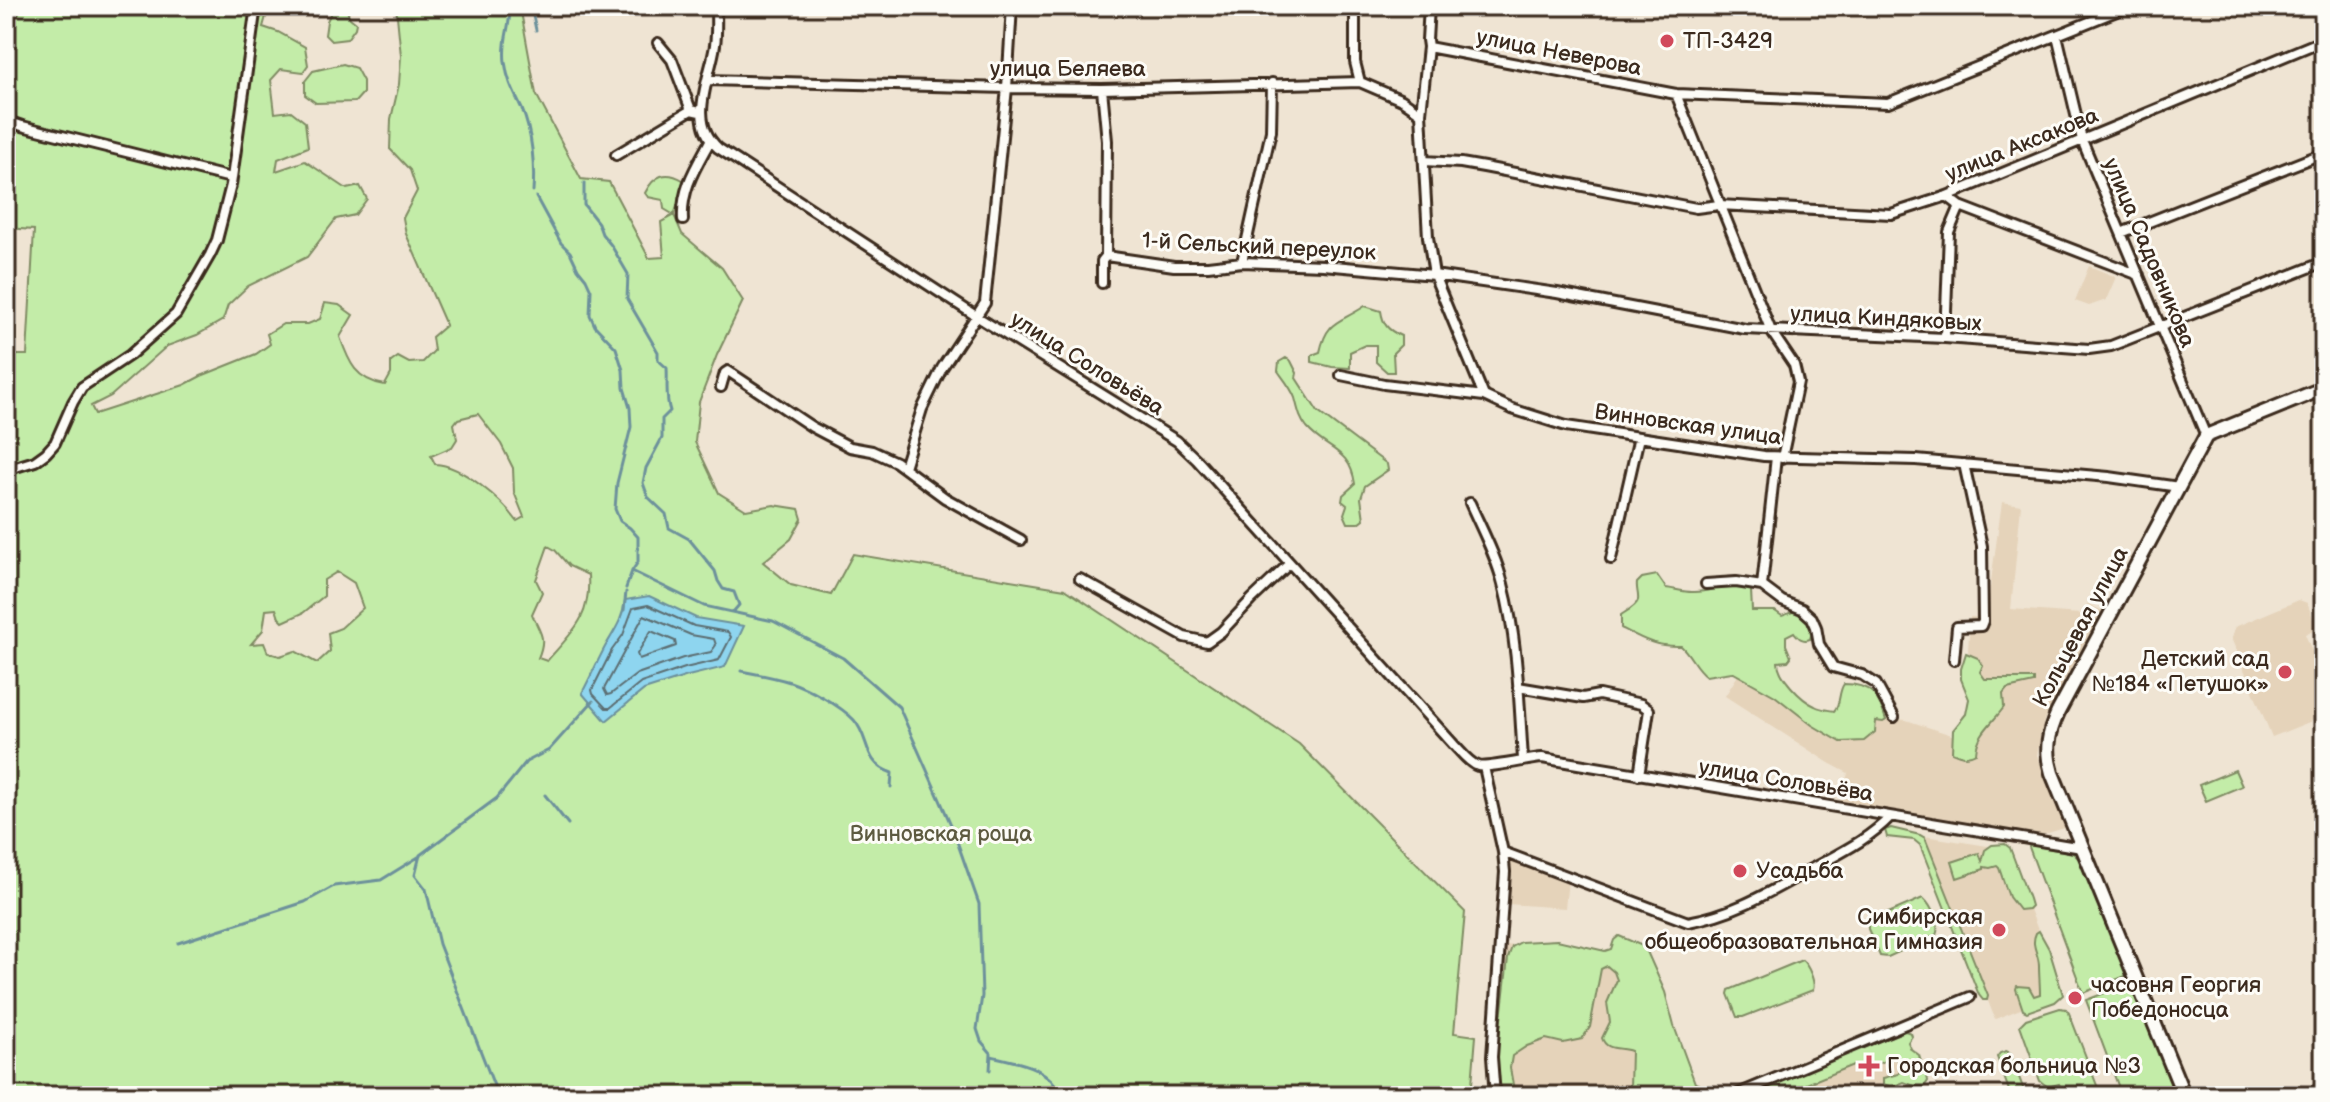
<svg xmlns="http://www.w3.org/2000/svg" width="2330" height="1102" viewBox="0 0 2330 1102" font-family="'Balsamiq Sans',sans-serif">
<rect width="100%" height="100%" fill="#efe4d3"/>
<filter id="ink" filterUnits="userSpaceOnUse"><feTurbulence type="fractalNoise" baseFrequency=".0125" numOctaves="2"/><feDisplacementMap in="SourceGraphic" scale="16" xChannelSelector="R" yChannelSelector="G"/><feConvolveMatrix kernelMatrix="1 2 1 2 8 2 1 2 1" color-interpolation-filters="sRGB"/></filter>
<g filter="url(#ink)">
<path fill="#e5d3ba" d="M2089 266 2116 277 2106 300 2089 306 2075 301Z
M2002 502 2021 505 2011 609 2080 614 2088 604 2103 611 2044 720 2037 755 2068 827 2038 836 1840 801 1848 773 1829 763 1725 696 1740 672 1839 732 1871 718 1906 720 1973 742 1985 722 1968 651 1970 617H1986Z
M2299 600 2307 603 2317 628 2305 634 2312 651 2324 647V716L2272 737 2231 638 2235 627Z
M1924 836 2007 849 2062 993 1995 1019Z
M1511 859 1568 880 1565 908 1508 904Z
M1505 945 1636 957 1692 1096H1500L1499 1044Z
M1898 1037 1913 1071 1854 1096H1754Z"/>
<path fill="#c3eca8" stroke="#7f8b63" stroke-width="2" fill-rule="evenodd" d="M26 6H269L263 27 278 32 305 47 308 65 303 72 281 69 271 80 275 113 291 111 305 122 308 147 278 159 276 171 305 161 347 189 360 186 367 199 355 215 336 219 307 257 248 286 228 305 223 320 197 335 167 346 111 396 91 406 95 414 184 385 201 376 256 354 270 344 267 334 283 324H308L320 319 325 303 339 305 353 315 340 337C349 363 356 380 385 385L391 374V362L398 357 409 363 423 362 434 351 432 337 446 325 406 234 403 218 417 191 410 170 390 149 391 119 399 84 401 56 396 6H520L536 94 581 179 609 182 649 258 664 257 661 222 674 215 664 209 663 200 648 197 645 193C654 175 666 170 683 180L684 187 674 215 682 234 722 268 743 301 717 355 699 402 695 442 719 493 746 510 774 505 799 509 802 519 791 539 763 562 791 585 831 595 853 554 1065 589 1299 744 1465 912 1454 1033 1476 1036 1471 1096H6V355H27L34 230 6 228V18L15 16ZM478 414 501 444 513 468 514 492 524 517 517 521C502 500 462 465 435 464L431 456 452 447 457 439 454 424 458 419ZM548 546 555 550 569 566 588 575C591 618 573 631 547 661L538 658C547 636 540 634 532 614L542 592 536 580ZM337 572 354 583 363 608 341 628 328 633 330 651 317 663 295 651 280 656 268 653 264 643 251 644 263 630 266 610 276 609 279 618 283 622 303 613 324 596V580Z
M334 6 346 8 350 18 356 23 355 28 347 39 331 41 325 35 327 21Z
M343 64 356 68 363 81V93L355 102 316 103 305 95V81L313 71Z
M1365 306 1381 311C1383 325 1388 330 1401 336V345L1393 353 1394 372H1387L1376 362V345H1365L1350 352V368L1332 367 1312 362V355L1320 352C1327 319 1340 323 1365 306Z
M1286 358 1291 361 1297 373 1296 378 1318 412 1387 464 1388 470 1365 486 1361 498 1364 519 1359 523H1348L1344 514 1347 505 1342 501 1343 495 1355 484C1350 448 1327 451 1307 428 1299 418 1298 409 1295 398 1292 389 1283 378 1278 371L1279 362Z
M1657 575 1666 588C1674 589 1684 592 1692 592 1712 593 1734 580 1751 590L1752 611H1775L1782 616 1798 610C1808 618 1816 625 1810 639 1802 642 1799 638 1794 632L1786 636V645L1791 657 1788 661 1778 662C1778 676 1801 700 1815 706 1820 709 1829 710 1834 711 1841 704 1838 692 1844 684 1871 684 1878 695 1886 720L1883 722 1876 721 1875 732 1864 741 1841 742 1812 725 1775 696 1732 672 1706 676C1695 668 1691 655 1681 646 1656 647 1644 640 1621 628V615C1625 612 1637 606 1638 600 1639 595 1636 589 1637 583L1642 578Z
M1966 653 1978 658 1983 665 1980 672 1985 679H2034V683L2007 689 2003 694 2004 707C1993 723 1977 733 1976 753 1967 758 1961 756 1952 752L1953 730 1966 714 1969 699 1961 679V669Z
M2235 770 2242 786 2206 801 2199 785Z
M1891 828 1920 835 1925 838 1988 996 1987 1000H1983L1979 995 1920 845 1914 840 1887 837 1885 830Z
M1992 845 2005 844 2010 848 2029 899 2031 906 2028 909 2019 910 2009 897 1999 868 1997 866 1990 868 1984 867V869L1957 878 1952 862 1979 853 1982 861 1985 850Z
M2031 845 2073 853 2082 862 2128 975 2083 993 2029 847Z
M1923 898C1931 905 1941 925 1936 935L1888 957 1880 956 1868 929V924L1872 920Z
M2039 931 2049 949 2063 995 2055 1002 2027 1012 2023 1010 2016 989 2017 986 2029 987 2034 996 2040 994C2040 985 2039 975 2039 966 2039 953 2030 946 2036 933Z
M1619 936 1645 947 1665 992 1674 1026 1695 1083 1703 1086 1711 1096H1652C1645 1092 1637 1093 1630 1087L1631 1051C1620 1047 1606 1051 1602 1038L1610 1022 1607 1003 1617 980 1614 972 1607 966 1601 969 1590 1027 1582 1039 1563 1043 1546 1039 1527 1046 1512 1056 1510 1068 1515 1096H1497L1496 1063 1508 958 1512 947 1521 942 1557 940 1605 951 1611 949 1614 940Z
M1802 960C1808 965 1816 982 1813 990L1743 1017H1737L1728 994 1729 990Z
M2131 983 2176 1096H2122L2086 1000Z
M2060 1008 2066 1009 2069 1013 2101 1096H2065L2059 1084 2048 1087 2040 1081 2020 1025 2026 1019Z
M1905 1031 1911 1033 1912 1036 1908 1042 1911 1049 1919 1055C1921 1065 1927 1072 1928 1081L1924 1087H1917L1904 1082 1892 1087 1883 1084V1078L1898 1074 1902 1070 1898 1060 1894 1058 1870 1066 1853 1065 1777 1096H1740Z
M2006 1051 2010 1053 2026 1096H2011L1997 1057 2000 1053Z"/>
<path fill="#8ed5ef" stroke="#6d919b" stroke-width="2" d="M649 596 696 618 744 626 725 667 688 676 644 690 606 721 582 693C590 678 597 662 605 647 614 631 623 620 625 600Z"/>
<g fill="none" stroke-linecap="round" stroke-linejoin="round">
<path stroke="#5c6e72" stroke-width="2" d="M648 605 694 626 728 632 731 637 719 660 685 668 641 683 610 708H606L593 694 592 690 612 650 623 635 633 608Z
M644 615 691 635 714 639 716 645 711 652 683 658 637 674 611 694 607 695 604 689Z
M651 631 675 641 676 646 639 659 637 654Z"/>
<path stroke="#6d919b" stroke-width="3" d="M510 6C511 26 502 39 505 62 508 83 514 92 522 109 532 133 535 165 533 191
M531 6 536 30
M584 183V205L598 223 602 234 611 245 628 274 627 299 658 352V360L667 368C668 384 665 396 670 411L662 419V438L646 468 643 483 648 497 666 514 669 528 689 539 715 571 718 581 723 589 734 592 739 605 733 612
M536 197 561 243 570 252 578 269 586 279 591 290 590 315 595 326 616 348 623 370 624 388 630 408 631 427 617 483 615 509 620 521 630 528 638 537V562L632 571 626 588
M632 571 704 606 773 621 843 658 899 707 952 827 979 904 982 996 977 1029 981 1041 991 1053 990 1070
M624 610 626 592
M741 671C757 674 774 677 790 682 808 688 841 706 854 720 871 739 862 763 892 773L891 787
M545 795 568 824
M178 943 305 902 334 886 381 880 420 856
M991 1056C1022 1063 1047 1066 1063 1096
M498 1096 439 944 426 889 415 875 420 855 497 798 526 762 549 750 593 701"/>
<defs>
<path id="street" d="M716 6C716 19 717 32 715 45 710 80 687 120 718 148L976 316 1177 441 1197 460 1454 745C1461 752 1469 763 1478 766 1486 769 1529 759 1542 758L2082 848
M1355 6V62L1360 82
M1429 6 1427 40 1428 47 1421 113 1428 237 1434 275 1484 396
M2057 35 2082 140 2206 436
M658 43 672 60 691 110
M1428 47 1676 94 1888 103 2129 6
M707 80 1007 88 1102 89 1360 82 1402 100 1421 113
M1676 94 1771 331 1794 365 1798 382 1782 458
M6 115 13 123 22 126 231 178
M616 155 691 110 700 112
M1424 161 1461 163 1484 167 1696 208 1719 205 1891 214 1947 196 2324 40
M1947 196 1960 206 2139 275
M683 220C681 189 696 167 710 141
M2121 233 2324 153
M1106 256 1174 266H1208L1242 262 1323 265 1434 275 1557 293 1745 329 1945 338 2089 349 2111 346 2324 262
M1242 262 1271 131 1272 83
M1102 283V261L1106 256 1107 141 1102 89
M1945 338 1949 232 1960 206
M1341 375 1384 384 1484 396 1512 409 1566 426 1764 456 1916 460 2109 477 2179 487
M721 387 725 373 728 371 812 427 850 447 872 451 896 462 945 498 1021 540
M904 467 922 409 942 368 985 303 1007 88 1012 6
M6 470 35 461 46 453 55 443 73 402 82 387 130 355 176 314 210 255 217 240 231 185 256 6
M1470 503C1482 530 1496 556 1503 584 1518 641 1519 701 1523 759
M1611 559 1639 437
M1080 579 1184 637 1207 642 1221 632 1252 599 1289 564
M1706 584 1736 582 1762 586 1782 601 1802 609 1812 618 1816 627 1819 644 1833 667 1862 675 1876 684 1894 717
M1762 586 1776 457
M1954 660 1957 627 1981 626 1983 621 1982 546 1964 464
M1518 687 1583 698 1599 695 1641 704 1649 710 1639 775
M1484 767 1503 852 1505 872 1492 1057 1495 1096
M1503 852 1688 922C1735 914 1771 891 1813 868 1840 853 1869 839 1890 817
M1733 1096 1970 997"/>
<path id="secondary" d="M2184 1096 2052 773C2045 750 2048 734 2058 712L2206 436 2324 388"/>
</defs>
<use href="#street" stroke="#3b2a1e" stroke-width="14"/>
<use href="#secondary" stroke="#3b2a1e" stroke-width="18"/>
<use href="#street" stroke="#fdfcf7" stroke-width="8"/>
<use href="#secondary" stroke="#fdfcf7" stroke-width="12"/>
</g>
</g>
<g fill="#d1495b" stroke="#fdfcf7" stroke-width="3">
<circle cx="1667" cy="41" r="8"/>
<circle cx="2285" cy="672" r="8"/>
<circle cx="1740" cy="871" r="8"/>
<circle cx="1999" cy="930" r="8"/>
<circle cx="2075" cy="998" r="8"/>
<path d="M1865 1054h8v8h8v8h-8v8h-8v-8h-8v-8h8z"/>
</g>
<g text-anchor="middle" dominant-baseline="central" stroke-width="6" stroke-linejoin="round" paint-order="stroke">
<g font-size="22" fill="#3b2a1e" stroke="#fdfcf7" text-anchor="start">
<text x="1683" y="41">ТП-3429</text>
<text x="2269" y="659" text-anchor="end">Детский сад<tspan x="2269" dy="25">№184 «Петушок»</tspan></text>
<text x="1756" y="871">Усадьба</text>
<text x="1983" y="917" text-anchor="end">Симбирская<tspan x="1983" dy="25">общеобразовательная Гимназия</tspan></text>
<text x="2091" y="985">часовня Георгия<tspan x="2091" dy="25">Победоносца</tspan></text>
<text x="1887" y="1066">Городская больница №3</text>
</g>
<g font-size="22" fill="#3b2a1e" stroke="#fdfcf7">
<text transform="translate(1559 53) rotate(11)">улица Неверова</text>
<text x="1068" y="69">улица Беляева</text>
<text transform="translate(2022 145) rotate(-22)">улица Аксакова</text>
<text transform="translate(1259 247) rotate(3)">1-й Сельский переулок</text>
<text transform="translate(2149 253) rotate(67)">улица Садовникова</text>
<text transform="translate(1886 319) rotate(3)">улица Киндяковых</text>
<text transform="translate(1087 364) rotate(32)">улица Соловьёва</text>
<text transform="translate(1688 425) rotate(8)">Винновская улица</text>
<text transform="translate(2081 627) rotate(-62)">Кольцевая улица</text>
<text transform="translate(1786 781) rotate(9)">улица Соловьёва</text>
</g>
<g font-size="22" fill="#5d5a40" stroke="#fdfcf7">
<text x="941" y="834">Винновская роща</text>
</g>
</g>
<rect width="2330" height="1102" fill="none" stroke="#fdfcf7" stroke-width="32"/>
<rect x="16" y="16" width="2298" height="1070" fill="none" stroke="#3b2a1e" stroke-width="3" filter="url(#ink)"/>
</svg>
